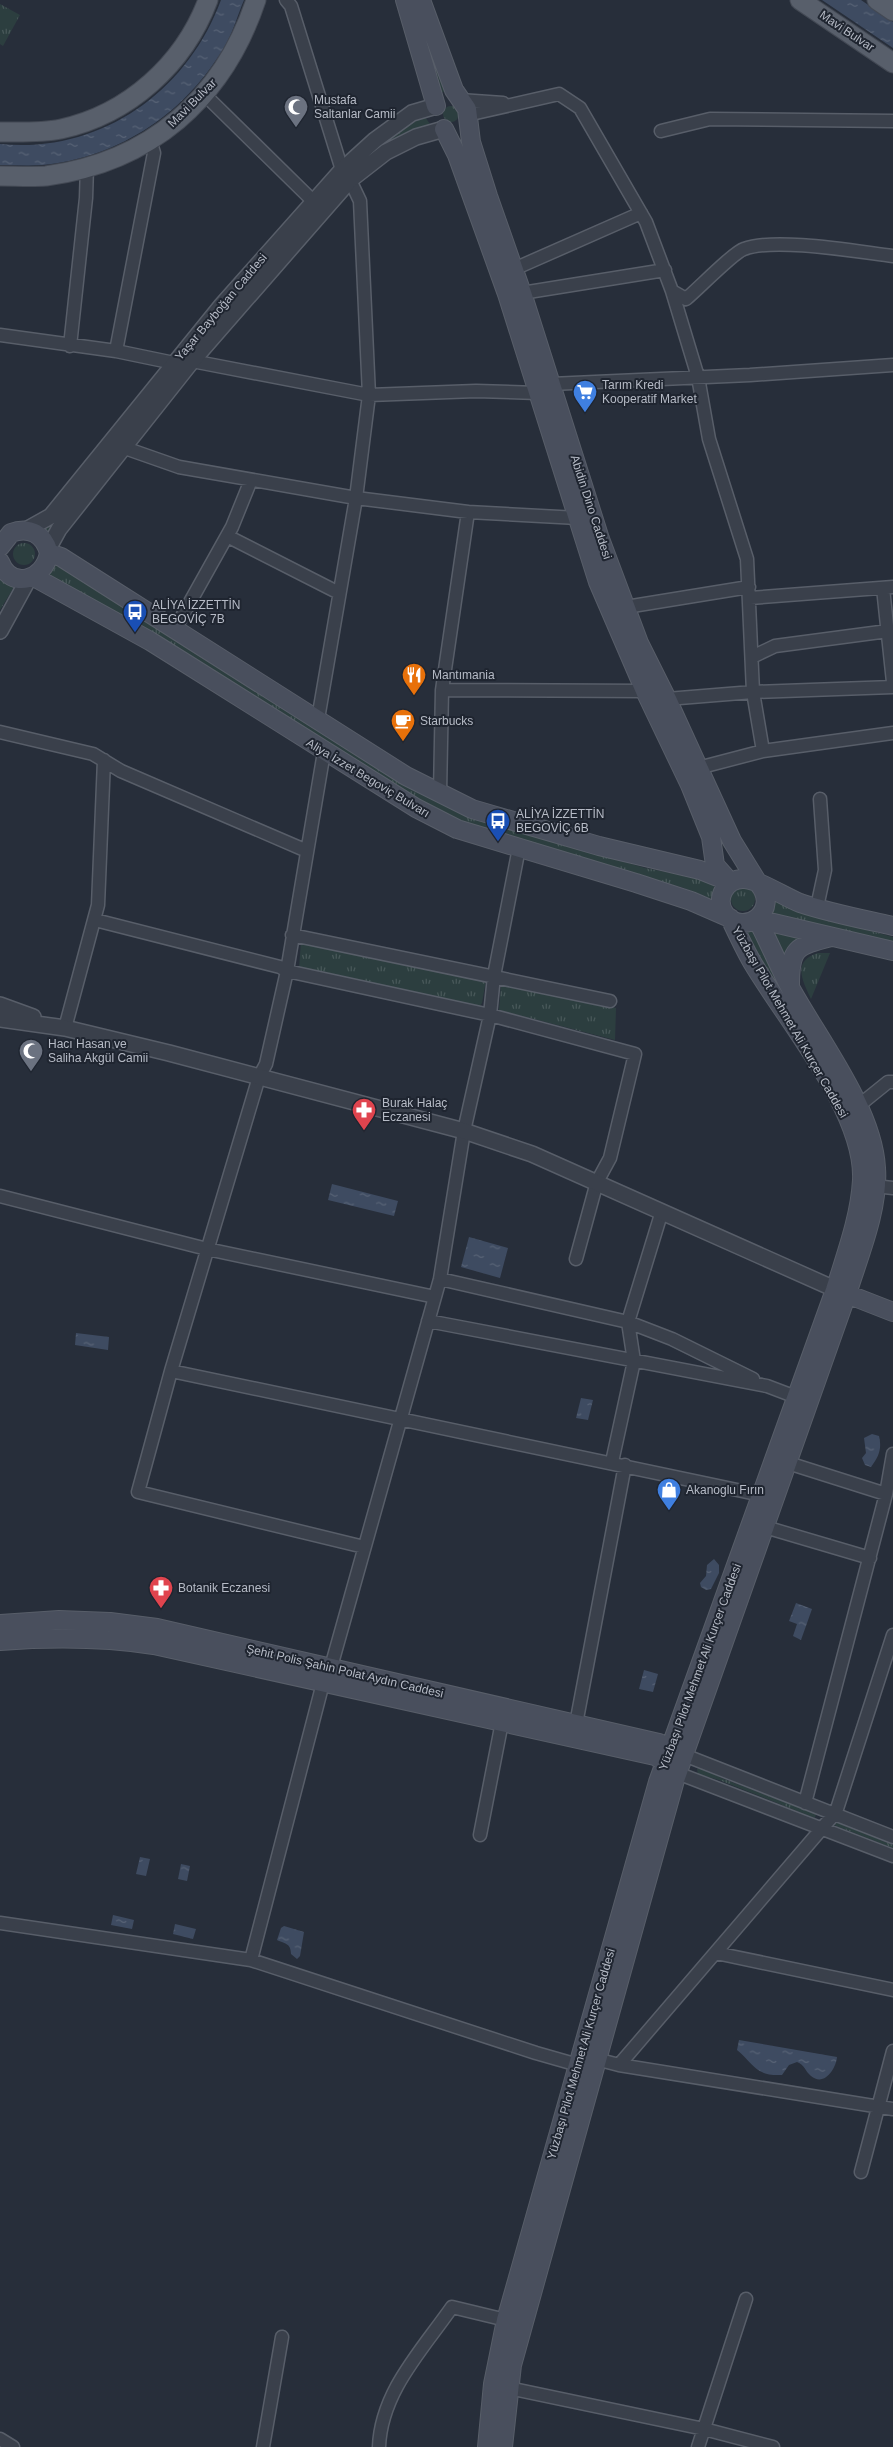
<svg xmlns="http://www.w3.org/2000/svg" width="893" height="2447" viewBox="0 0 893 2447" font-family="Arial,sans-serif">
<defs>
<pattern id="grass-tufts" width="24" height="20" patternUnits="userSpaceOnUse" patternTransform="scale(1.25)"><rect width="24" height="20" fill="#2c3e3f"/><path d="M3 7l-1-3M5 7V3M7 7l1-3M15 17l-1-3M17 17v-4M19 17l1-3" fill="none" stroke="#485859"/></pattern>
<pattern id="water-ripples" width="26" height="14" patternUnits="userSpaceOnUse" patternTransform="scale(1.25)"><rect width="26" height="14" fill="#3e4b61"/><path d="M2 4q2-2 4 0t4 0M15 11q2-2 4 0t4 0" fill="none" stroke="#586376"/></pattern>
</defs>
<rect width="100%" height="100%" fill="#272e3a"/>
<path fill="url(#grass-tufts)" d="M411 0 447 91 439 93Z
M0 4 20 15 3 46 0 44Z
M443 114a8 8 0 1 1 16 0a8 8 0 1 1-16 0Z
M423 114 432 127 382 147 46 536 40 533 50 525 190 351 380 143Z
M13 554a11 11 0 1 1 22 0a11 11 0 1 1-22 0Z
M52 560 468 816 645 868 714 881V900L684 888 466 824 418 801 201 663 95 600 44 576Z
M0 578 17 582 0 610Z
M731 899a12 12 0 1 1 24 0a12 12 0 1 1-24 0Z
M774 900 801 912 893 937V944L772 913Z
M742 928 759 930 868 1176 772 981Z
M773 933 802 939 785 962Z
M301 942 486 980 482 1003 479 1007 299 968Z
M818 953H830L811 999C802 980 792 961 818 953Z
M504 983 616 1008 615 1040 499 1010 501 985Z
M702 1767 721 1778 816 1814 815 1818 719 1780 698 1774 697 1769Z
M835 1822 893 1845V1848L834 1825Z"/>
<path fill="url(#water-ripples)" d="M221 0H244C238 14 234 29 227 42 189 111 120 158 42 165 28 166 14 165 0 165V144C99 154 187 93 221 0Z
M822 0H861L893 22V48Z
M332 1184 398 1201 394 1216 328 1200Z
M469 1237 508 1248 500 1278 461 1267Z
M76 1333 109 1337 108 1350 75 1345Z
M581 1398 593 1400 588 1420 576 1418Z
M872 1434 879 1436C882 1449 879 1456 871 1467L865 1465 862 1458 866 1453 864 1438Z
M714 1559 719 1565V1573L711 1589 706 1590 701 1587 700 1583 706 1576 707 1565Z
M796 1603 812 1609 801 1640 793 1636 797 1624 789 1621Z
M644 1670 658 1674 653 1692 639 1689Z
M140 1857 150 1859 146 1876 136 1874Z
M181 1864 190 1866 187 1881 178 1879Z
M113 1915 134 1920 132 1929 111 1925Z
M175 1924 196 1929 193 1939 173 1934Z
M284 1926 304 1932 300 1956 297 1959 291 1954C291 1943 285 1944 277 1940L281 1928Z
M739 2040 837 2057C836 2069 824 2087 811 2076 805 2071 805 2065 797 2062L789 2065 782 2075C755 2076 755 2065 737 2050Z"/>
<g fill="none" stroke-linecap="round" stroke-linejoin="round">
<defs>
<path id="minor" d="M286 0 291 6 342 170
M204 94 313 201
M460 100 503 103
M467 115 559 94 580 108 646 222 672 291 686 299C697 290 734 252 744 249 775 237 859 252 893 256
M661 131 710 119 893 121
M514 269 641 213
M522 293 665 270
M0 335 116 351 174 363
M70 346 86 198 87 166
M116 351 154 153 150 140
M192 361 369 395 360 201 350 180
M551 384 750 375 893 365
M538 393 476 391 369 395 356 498 468 512 578 518
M122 447 179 467 356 498 318 719
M227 536 339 593
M883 588 893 682
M750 598 893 587
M626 607 749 587
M175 629 232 527 251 480
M752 657 775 646 888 631
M442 690 645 691
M667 699 753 692 747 559 709 439 698 377 672 291
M0 732 93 754 121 771 307 851
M763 751 753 692 893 687
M324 752 287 971 266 1064 259 1077 171 1371 138 1492 364 1547
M698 768 763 751 893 733
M440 794 442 690 468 512
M817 907 825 870 820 799
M95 920 280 967 287 971 490 1015 635 1054 610 1158 597 1182 576 1259
M292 935 610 1001
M65 1028 98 905 104 760
M857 1107 888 1082H893
M875 1186 893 1188
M0 1196 207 1249 435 1297
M440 1279 628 1322 672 1339 753 1379
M428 1321 767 1386 796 1397
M171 1371 761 1495
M612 1462 634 1361 628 1322 662 1211
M788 1463 886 1494
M765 1527 870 1558
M331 1667 440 1279 464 1131 490 1015 494 976 519 848
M576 1724 625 1465
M684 1755 893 1837
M678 1771 685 1776 893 1856
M805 1803 886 1494 893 1454
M480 1835 502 1722
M0 1923 251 1960 536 2053 578 2065
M716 1953 893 1990
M251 1960 323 1683
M596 2059 619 2065 893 2109
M619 2065 836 1812 893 1635
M861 2172 893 2051
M509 2388 704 2429 773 2447
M0 2439 13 2447
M263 2447 282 2337
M379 2447C381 2392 422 2350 452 2307L506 2320
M698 2447 746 2299"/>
<path id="tertiary" d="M26 530 51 516 222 305 342 170 375 140 412 113 436 106
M48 549 59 529 192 361 350 180 386 152 416 137 444 129
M0 631 29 578
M0 1005 33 1017
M0 1019 65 1028 169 1053 464 1131 532 1154 846 1294"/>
<path id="secondary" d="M405 0 436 106
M421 0 454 90 467 109 471 142 488 196 522 293 600 539 639 643 667 699 732 841 758 883C782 910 744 938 725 914 714 899 726 878 744 879 757 879 785 897 800 903 830 913 862 919 893 926
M444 129 457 155 507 294 598 582 645 691 690 785 711 837 715 865 730 882
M0 547 11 533C29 526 44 534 49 553 44 581 11 590 0 562
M49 553 61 557 406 776 472 809 599 846 700 870 725 880
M34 577 150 641 416 808 457 829 636 883 691 901 730 918
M757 919 893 951
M790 985C790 948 796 946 831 937
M847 1294 893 1312
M0 1624 59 1620 110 1622 157 1628 659 1743 681 1753
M0 1641C52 1637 102 1637 154 1645L655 1756 674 1768
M487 2447 493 2384 506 2320 658 1782 835 1290C846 1254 860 1217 862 1180 865 1111 786 1020 752 962 744 948 737 933 730 918
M503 2447 512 2365 675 1780 847 1294C859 1255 879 1209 876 1168 873 1110 820 1041 792 991 779 967 769 942 757 919"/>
<path id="primary" d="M800 0 893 63
M877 0 893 11
M0 132C20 132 41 133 61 129 129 114 184 64 208 0
M0 176C15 176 31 177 46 176 150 162 223 99 256 0"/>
</defs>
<use href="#minor" stroke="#585e69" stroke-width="15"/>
<use href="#tertiary" stroke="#585e69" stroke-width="18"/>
<use href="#secondary" stroke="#585e69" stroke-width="20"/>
<use href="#primary" stroke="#434954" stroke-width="21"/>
<use href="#minor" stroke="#3a404b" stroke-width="12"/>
<use href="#tertiary" stroke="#3a404b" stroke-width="15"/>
<use href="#secondary" stroke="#494f5d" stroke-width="18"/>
<use href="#primary" stroke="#585f6b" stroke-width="19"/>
</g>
<defs>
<symbol id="mosque-pin" viewBox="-11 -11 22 30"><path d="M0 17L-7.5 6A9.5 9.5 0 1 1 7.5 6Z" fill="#6b7280" stroke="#1f2530"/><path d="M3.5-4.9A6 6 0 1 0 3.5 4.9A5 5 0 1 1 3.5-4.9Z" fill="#fff"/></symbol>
<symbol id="supermarket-pin" viewBox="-11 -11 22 30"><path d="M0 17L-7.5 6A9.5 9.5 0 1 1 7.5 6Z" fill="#3f7fe0" stroke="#1f2530"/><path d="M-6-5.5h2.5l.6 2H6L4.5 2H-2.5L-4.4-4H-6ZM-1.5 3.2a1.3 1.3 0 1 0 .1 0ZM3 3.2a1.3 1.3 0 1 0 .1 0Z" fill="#fff"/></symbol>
<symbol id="bus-pin" viewBox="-11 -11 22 30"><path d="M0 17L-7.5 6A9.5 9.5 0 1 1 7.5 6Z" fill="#1a4fb4" stroke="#1f2530"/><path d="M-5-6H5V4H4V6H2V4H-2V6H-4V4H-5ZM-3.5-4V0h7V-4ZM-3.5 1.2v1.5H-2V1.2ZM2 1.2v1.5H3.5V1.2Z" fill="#fff"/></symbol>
<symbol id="restaurant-pin" viewBox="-11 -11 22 30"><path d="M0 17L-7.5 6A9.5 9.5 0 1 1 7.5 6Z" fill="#e8710a" stroke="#1f2530"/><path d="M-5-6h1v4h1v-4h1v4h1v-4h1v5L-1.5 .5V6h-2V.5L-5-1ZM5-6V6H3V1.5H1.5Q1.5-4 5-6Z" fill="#fff"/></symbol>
<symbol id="cafe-pin" viewBox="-11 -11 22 30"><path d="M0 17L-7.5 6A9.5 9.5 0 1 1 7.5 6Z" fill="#e8710a" stroke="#1f2530"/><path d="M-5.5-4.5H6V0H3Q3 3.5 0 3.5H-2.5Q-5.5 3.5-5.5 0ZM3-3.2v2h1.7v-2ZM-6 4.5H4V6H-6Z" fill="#fff"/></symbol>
<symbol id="pharmacy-pin" viewBox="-11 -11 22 30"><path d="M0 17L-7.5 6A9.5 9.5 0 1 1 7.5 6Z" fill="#e0444e" stroke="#1f2530"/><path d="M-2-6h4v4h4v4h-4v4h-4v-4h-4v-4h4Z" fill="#fff"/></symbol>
<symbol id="shop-pin" viewBox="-11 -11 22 30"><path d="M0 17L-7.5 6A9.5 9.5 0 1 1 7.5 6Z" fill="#3f7fe0" stroke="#1f2530"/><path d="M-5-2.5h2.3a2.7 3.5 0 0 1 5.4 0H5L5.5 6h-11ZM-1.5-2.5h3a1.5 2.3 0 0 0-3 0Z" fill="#fff"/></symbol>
</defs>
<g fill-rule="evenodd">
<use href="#mosque-pin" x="282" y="93" width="28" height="38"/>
<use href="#supermarket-pin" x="571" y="378" width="28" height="38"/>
<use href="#bus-pin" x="121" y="598" width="28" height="38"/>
<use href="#restaurant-pin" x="400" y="661" width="28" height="38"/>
<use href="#cafe-pin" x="389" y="707" width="28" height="38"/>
<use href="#bus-pin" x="484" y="807" width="28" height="38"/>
<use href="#mosque-pin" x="17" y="1037" width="28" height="38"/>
<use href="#pharmacy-pin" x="350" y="1096" width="28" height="38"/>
<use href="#shop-pin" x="655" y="1476" width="28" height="38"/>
<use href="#pharmacy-pin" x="147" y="1574" width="28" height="38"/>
</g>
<g text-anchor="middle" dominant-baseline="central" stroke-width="4" stroke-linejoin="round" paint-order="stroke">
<g font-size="12" fill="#b6bbc6" stroke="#1f2530">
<text transform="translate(847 31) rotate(34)">Mavi Bulvar</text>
<text transform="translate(192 103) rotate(-45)">Mavi Bulvar</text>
<text transform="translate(221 307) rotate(-50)">Yaşar Bayboğan Caddesi</text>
<text transform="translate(591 507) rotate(72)">Abidin Dino Caddesi</text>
<text transform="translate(368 778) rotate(31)">Aliya İzzet Begoviç Bulvarı</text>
<text transform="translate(790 1022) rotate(60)">Yüzbaşı Pilot Mehmet Ali Kurçer Caddesi</text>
<text transform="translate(700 1667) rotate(-70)">Yüzbaşı Pilot Mehmet Ali Kurçer Caddesi</text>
<text transform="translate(345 1671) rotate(13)">Şehit Polis Şahin Polat Aydın Caddesi</text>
<text transform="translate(581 2054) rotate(-74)">Yüzbaşı Pilot Mehmet Ali Kurçer Caddesi</text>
</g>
<g font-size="12" fill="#b6bbc6" stroke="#1f2530" text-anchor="start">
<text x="314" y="100">Mustafa<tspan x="314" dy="14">Saltanlar Camii</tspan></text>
<text x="602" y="385">Tarım Kredi<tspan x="602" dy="14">Kooperatif Market</tspan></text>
<text x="152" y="605">ALİYA İZZETTİN<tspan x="152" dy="14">BEGOVİÇ 7B</tspan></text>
<text x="432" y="675">Mantımania</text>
<text x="420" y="721">Starbucks</text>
<text x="516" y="814">ALİYA İZZETTİN<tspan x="516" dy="14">BEGOVİÇ 6B</tspan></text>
<text x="48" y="1044">Hacı Hasan ve<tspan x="48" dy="14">Saliha Akgül Camii</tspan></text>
<text x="382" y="1103">Burak Halaç<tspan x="382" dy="14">Eczanesi</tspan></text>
<text x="686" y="1490">Akanoglu Fırın</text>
<text x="178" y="1588">Botanik Eczanesi</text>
</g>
</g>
</svg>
